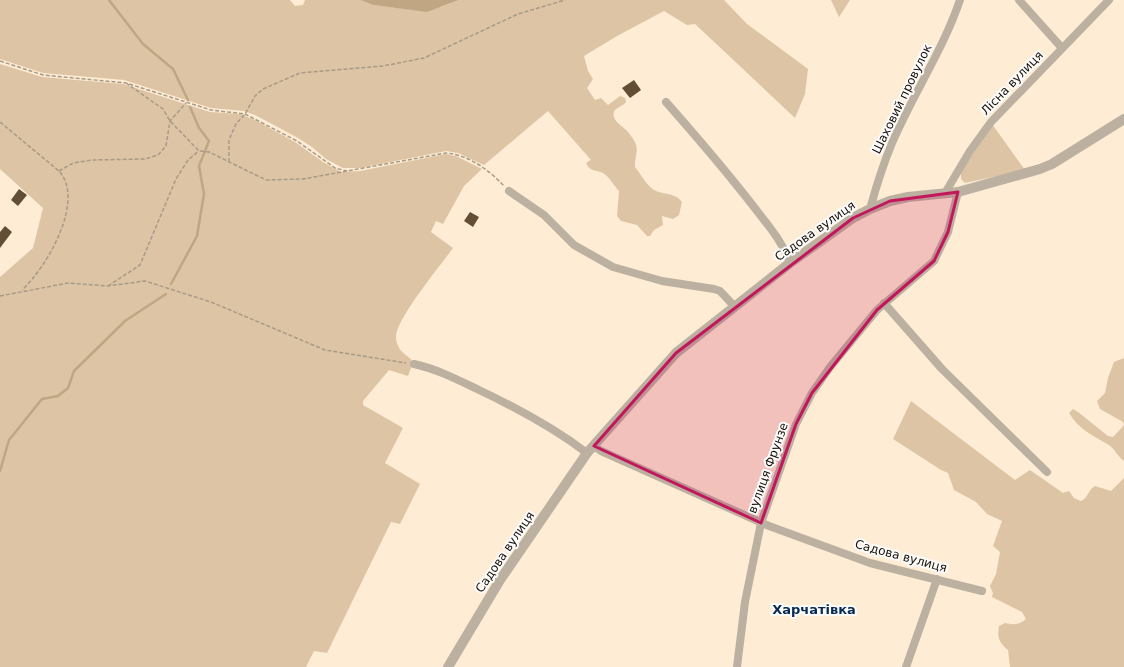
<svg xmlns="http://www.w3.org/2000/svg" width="1124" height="667" viewBox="0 0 1124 667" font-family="'DejaVu Sans',sans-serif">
<rect width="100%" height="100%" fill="#feecd4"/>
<path fill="#ddc4a4" d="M0 0H290L295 6 303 5 305 0H360L373 5 415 10 441 7 459 0H724L747 24 808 69 805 94 795 118 695 24 687 25 664 11 617 36 584 56 588 71 593 79 587 88 595 100 601 98 608 105 620 96 625 98 626 102C623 106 615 108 614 112 611 121 623 126 628 132 642 149 635 149 635 167 640 173 647 186 654 190 662 195 675 192 682 202L679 215 673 219 662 216 663 225 654 230 650 236H647L637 225 621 221 617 216 619 191C614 186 609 176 603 173 596 170 589 171 586 163L591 160 548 111 484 165 458 153 446 151 360 168H343L326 159 312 147 298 138 257 116 244 111 211 108 124 80 43 73 0 59Z
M831 0H850L839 17Z
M0 64 42 77 123 84 210 112 240 114 255 120 295 142 323 162 341 172 360 171 446 154 456 156 482 169 464 186 443 224 436 221 431 232 453 248C441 265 394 321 396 338 397 349 403 353 411 359L412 365 408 376 389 370 363 401V405L403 428 385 463 420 484 400 524 391 522 327 653 314 651 306 667H0V277L33 248 43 208 0 169Z
M992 124 1025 170 965 183 961 179V172Z
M1124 358V461C1118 457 1114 448 1109 445 1094 436 1078 429 1069 413L1073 409 1078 412 1108 436 1113 437 1124 425 1123 422 1100 409 1097 401 1105 393 1108 378 1114 362Z
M911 401 1015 480 1030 470 1063 493 1069 491 1074 498 1081 501C1088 498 1088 490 1095 486L1111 491 1124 478V667H1010L1008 650C999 642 997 638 999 626L1005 623C1013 625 1019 625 1026 619L1022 612 992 597 993 593 990 586 996 574 1000 552 993 546 1002 521 987 514 976 502 954 490 948 473 941 470 893 439Z"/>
<path fill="#c1a683" d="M360 0H459L427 12 373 5Z"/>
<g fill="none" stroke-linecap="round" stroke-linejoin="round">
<path stroke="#c1a683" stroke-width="2.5" d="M109 0 143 44 173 69 188 100
M171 284 197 236 204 194 199 166 209 141 199 128 190 107
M0 471 9 440 42 399 58 396 68 388 74 371 125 321 166 294"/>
</g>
<path fill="#614e35" d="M634 80 641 90 630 98 622 88Z
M19 189 27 195 18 206 11 200Z
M470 212 479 217 473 227 464 221Z
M5 226 12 232 0 248V232Z"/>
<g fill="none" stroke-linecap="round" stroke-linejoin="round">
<path stroke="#a89a87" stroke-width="1.5" stroke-dasharray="4 2" stroke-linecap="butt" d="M0 61 43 75 126 83 211 110 245 114 297 141 335 168 347 171
M126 83 163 109 170 121 199 151 209 152 266 180 303 179 446 153C469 155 489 170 504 186
M0 122 59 171C86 201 46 268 22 290
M229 162V140L236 124 245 114 255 96 263 89 300 73 383 66 424 58 518 14 565 0
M59 171 73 163 92 160 145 159 158 155 166 146 170 121 186 103
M108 286 140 265 176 179 188 160 199 151
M0 296 68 283 107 286 145 281 211 302 325 350 406 363"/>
<path stroke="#bcb0a0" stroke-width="8" d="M1019 0 1062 48
M666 102C696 136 726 171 754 207 767 224 783 242 790 263
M509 191 544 215 574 245 613 267 662 281 714 289 720 291 735 307
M945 193 970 151 991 122 1109 0
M870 209C876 187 883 165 892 143 913 94 943 50 960 0
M884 303 942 369 1047 472
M414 364C437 369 458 380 479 390 517 408 554 428 587 453
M594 446 601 451 769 526 870 563 982 591
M737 667 745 602 761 523 796 424 812 393 830 367 877 310 934 261 948 232 958 192
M906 667 937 579"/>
<path stroke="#bcb0a0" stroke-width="10" d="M448 667 500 580 587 453 676 353 790 263 853 218 870 209 890 201 908 197 958 192 1040 169 1052 164 1124 119"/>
</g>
<path fill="#c2185b" fill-opacity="0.2" stroke="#c2185b" stroke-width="3" stroke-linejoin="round" d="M958 192 948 232 934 261 877 310 812 393 796 424 761 523 594 446 676 353 853 218 890 201Z"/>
<g text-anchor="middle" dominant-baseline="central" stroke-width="4" stroke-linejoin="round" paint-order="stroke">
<g font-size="12" fill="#181006" stroke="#fcfcfc">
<text transform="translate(1012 83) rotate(-46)">Лісна вулиця</text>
<text transform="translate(902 99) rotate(-64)">Шаховий провулок</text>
<text transform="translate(815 231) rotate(-35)">Садова вулиця</text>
<text transform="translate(768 468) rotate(-70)">вулиця Фрунзе</text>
<text transform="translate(505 552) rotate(-56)">Садова вулиця</text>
<text transform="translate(901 556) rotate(15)">Садова вулиця</text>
</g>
<g font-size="13" font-weight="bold" fill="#062a50" stroke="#fcfcfc">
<text x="814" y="609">Харчатівка</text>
</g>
</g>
</svg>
